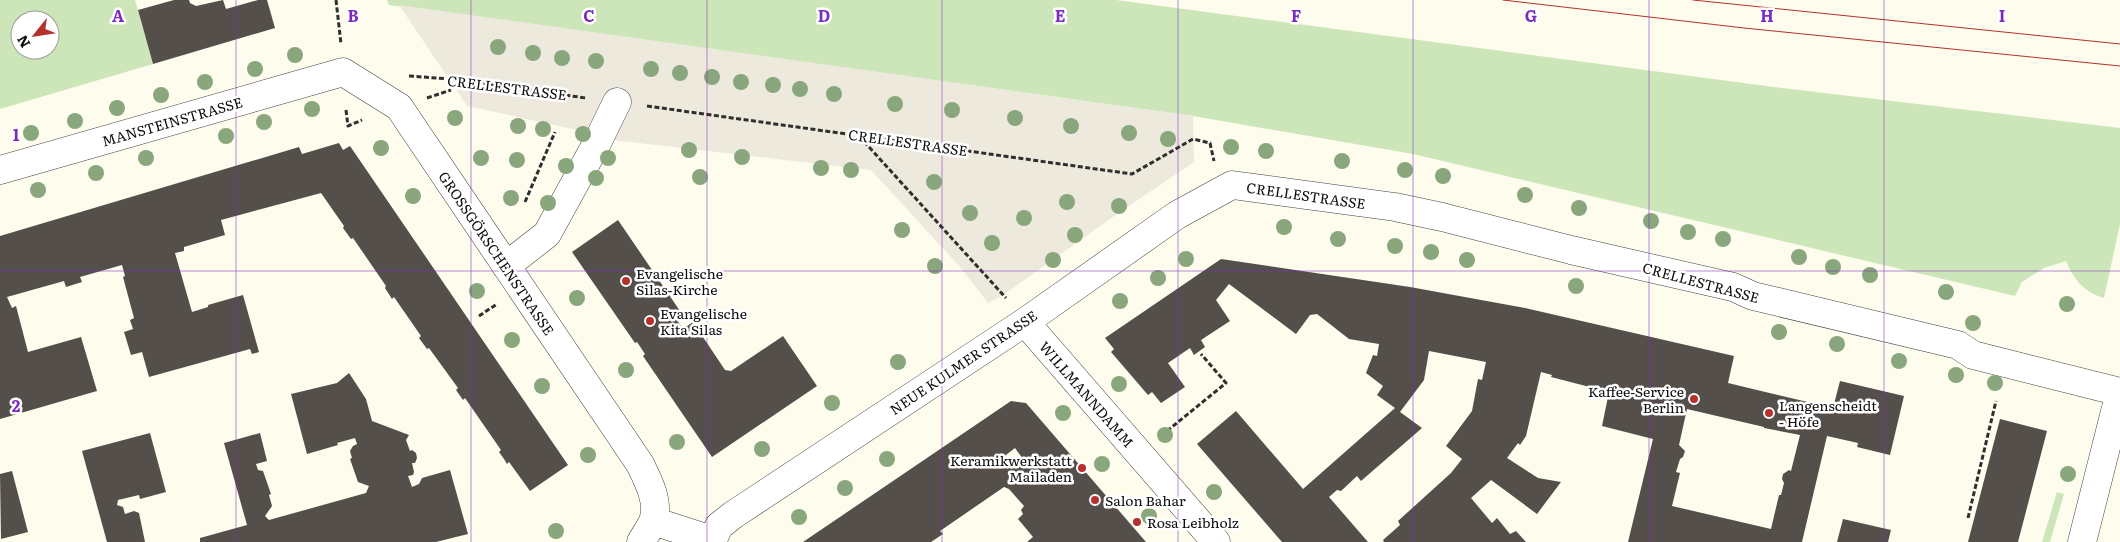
<svg xmlns="http://www.w3.org/2000/svg" width="2120" height="542" viewBox="0 0 2120 542" font-family="Literata,serif">
<rect width="100%" height="100%" fill="#fefced"/>
<path fill="#cde6b9" fill-rule="evenodd" d="M0 0H135L153 64 0 109ZM20 20H50V50H20Z
M387 0H1116L1774 87 2120 128V224L2104 298C2084 292 2074 280 2066 261L2044 268 2022 282 2015 296 1413 154 1193 116 389 5Z
M2057 492 2064 494 2050 542H2042Z"/>
<path fill="#edeadd" d="M399 5 1193 116 1194 162 1117 214 1002 296 988 303 961 268 871 170 613 140 591 133 467 106Z"/>
<path fill="#544f4a" fill-rule="evenodd" d="M174 0H189L190 3 196 6 223 0 226 9 258 0H267L275 28 153 64 138 10Z
M339 143 343 150 350 146 568 465 530 491 509 462 507 464 504 459 499 452 501 450 465 398 463 400 456 390 458 388 429 348 427 349 419 338 421 336 394 297 392 299 385 288 386 286 353 238 351 239 343 228 344 226 321 193 221 220 225 235 184 247V251L175 253 192 312 208 307V305L243 295 259 352 252 354 250 349 149 377 142 352 131 355 124 332 133 329 130 320 134 318 123 277 125 276 122 265 80 277 82 282 66 287 64 281 7 297 12 308 16 306 28 352 81 337 97 391 0 419V236L299 147 302 154Z
M618 220 680 311 674 316 683 329 693 322 725 370 731 371 783 336 817 386 712 457 643 356 645 354 637 342 635 343 572 252Z
M1221 259 1410 287 1525 308 1734 356 1728 383 1833 408 1840 381 1904 396 1890 455 1857 447 1858 443 1827 436 1802 542H1628L1653 439 1602 426 1609 392 1551 377 1552 375 1541 372 1526 436 1520 445 1518 443 1507 458 1538 478 1561 482 1537 514 1491 480 1471 498 1492 523 1497 518 1510 534 1516 531 1526 542H1384L1383 540 1400 525 1398 521 1451 473 1462 459 1446 446 1472 411 1478 379 1482 380 1486 362 1429 351 1424 380 1400 412 1422 428 1361 481 1357 476 1341 491 1337 490 1329 497 1368 542H1282L1197 444 1236 411 1303 489 1395 408 1377 395 1383 386 1366 373 1373 355 1377 356 1379 344 1349 339 1317 314 1310 315 1296 334 1229 284 1216 300 1230 321 1201 340 1205 347 1194 355 1190 348 1168 363 1185 387 1161 403 1152 392 1148 395 1111 352 1114 349 1105 338ZM1687 409 1764 427V428L1800 435 1791 471 1789 470 1783 474 1782 479 1784 483 1781 495H1779L1771 529 1672 506 1680 473 1676 472 1680 459 1683 457 1685 451 1679 445Z
M349 373 366 399 372 421 409 435 406 440 410 451 412 450 416 453 417 458 415 463H412L414 472 413 475 408 476 412 487 419 484 422 478 450 470 468 534 436 542H200V538L247 525 224 443 260 433 267 461 256 464 258 470 263 471 271 494 269 495 272 506 265 516 269 520 366 493 369 486 358 482 350 459 352 458 350 451 353 446 357 444 355 438 337 443 338 445 307 454 291 394 337 383Z
M1011 401 1026 403 1146 542H1027L1033 537 1018 519 1023 514 1021 510 1024 506 1009 489 1004 487 940 531 943 534 931 542H803ZM1015 448 1023 459 1011 469 1002 458Z
M2000 419 2047 431 2018 542H1968Z
M150 433 166 492 140 499 139 495 118 500 117 505 123 507 125 514 134 511 139 513 145 542H107L82 451Z
M12 471 28 532 1 539 0 474Z
M1843 519 1891 530 1888 542H1837Z"/>
<g fill="none" stroke-linecap="round" stroke-linejoin="round">
<defs>
<path id="minor" d="M0 170 343 72 399 107 640 464C648 480 660 503 653 521 650 528 645 535 641 542
M506 266 547 234 597 143 617 102
M1025 322 1216 542
M653 521 712 540
M712 542 719 526 733 515 1025 322 1177 215 1232 185 1395 207 1442 217 1571 250 1733 287 1753 296 1958 345 1973 355 2120 392
M2082 542 2120 392"/>
</defs>
<use href="#minor" stroke="#404040" stroke-width="29"/>
<path stroke="#2f2f2f" stroke-width="3" stroke-dasharray="5 2.5" stroke-linecap="butt" d="M336 0 341 44
M409 76 450 79 586 98
M427 98 451 90
M647 106 1132 174 1193 139 1210 143 1214 161
M346 110 348 126 362 120
M859 136 1006 298
M525 202 555 132
M479 316 497 304
M1167 431 1226 383 1201 354
M1968 518 1996 401"/>
<use href="#minor" stroke="#fff" stroke-width="28"/>
<path stroke="#b4312d" stroke-width="1" d="M1503 0 1744 28 2120 66
M1693 0 2120 44"/>
</g>
<g fill="#89a67d">
<circle cx="498" cy="47" r="8"/>
<circle cx="533" cy="53" r="8"/>
<circle cx="295" cy="55" r="8"/>
<circle cx="562" cy="58" r="8"/>
<circle cx="596" cy="61" r="8"/>
<circle cx="255" cy="69" r="8"/>
<circle cx="651" cy="69" r="8"/>
<circle cx="680" cy="73" r="8"/>
<circle cx="712" cy="77" r="8"/>
<circle cx="205" cy="82" r="8"/>
<circle cx="741" cy="82" r="8"/>
<circle cx="773" cy="85" r="8"/>
<circle cx="800" cy="89" r="8"/>
<circle cx="834" cy="94" r="8"/>
<circle cx="161" cy="95" r="8"/>
<circle cx="895" cy="104" r="8"/>
<circle cx="117" cy="108" r="8"/>
<circle cx="312" cy="109" r="8"/>
<circle cx="952" cy="110" r="8"/>
<circle cx="455" cy="118" r="8"/>
<circle cx="1015" cy="118" r="8"/>
<circle cx="75" cy="121" r="8"/>
<circle cx="264" cy="122" r="8"/>
<circle cx="518" cy="126" r="8"/>
<circle cx="1071" cy="126" r="8"/>
<circle cx="543" cy="129" r="8"/>
<circle cx="31" cy="133" r="8"/>
<circle cx="1129" cy="133" r="8"/>
<circle cx="583" cy="134" r="8"/>
<circle cx="226" cy="136" r="8"/>
<circle cx="1168" cy="139" r="8"/>
<circle cx="1231" cy="147" r="8"/>
<circle cx="381" cy="148" r="8"/>
<circle cx="689" cy="150" r="8"/>
<circle cx="1266" cy="151" r="8"/>
<circle cx="742" cy="157" r="8"/>
<circle cx="146" cy="158" r="8"/>
<circle cx="481" cy="158" r="8"/>
<circle cx="608" cy="158" r="8"/>
<circle cx="517" cy="160" r="8"/>
<circle cx="1342" cy="161" r="8"/>
<circle cx="566" cy="166" r="8"/>
<circle cx="821" cy="168" r="8"/>
<circle cx="851" cy="170" r="8"/>
<circle cx="1405" cy="170" r="8"/>
<circle cx="96" cy="173" r="8"/>
<circle cx="1443" cy="176" r="8"/>
<circle cx="700" cy="177" r="8"/>
<circle cx="596" cy="178" r="8"/>
<circle cx="934" cy="182" r="8"/>
<circle cx="38" cy="190" r="8"/>
<circle cx="1525" cy="195" r="8"/>
<circle cx="413" cy="196" r="8"/>
<circle cx="511" cy="198" r="8"/>
<circle cx="1067" cy="202" r="8"/>
<circle cx="548" cy="203" r="8"/>
<circle cx="1119" cy="206" r="8"/>
<circle cx="1579" cy="208" r="8"/>
<circle cx="970" cy="213" r="8"/>
<circle cx="1024" cy="218" r="8"/>
<circle cx="1651" cy="221" r="8"/>
<circle cx="1284" cy="227" r="8"/>
<circle cx="902" cy="230" r="8"/>
<circle cx="1688" cy="232" r="8"/>
<circle cx="1075" cy="235" r="8"/>
<circle cx="1338" cy="239" r="8"/>
<circle cx="1723" cy="239" r="8"/>
<circle cx="992" cy="243" r="8"/>
<circle cx="1395" cy="246" r="8"/>
<circle cx="1431" cy="252" r="8"/>
<circle cx="1799" cy="257" r="8"/>
<circle cx="1186" cy="259" r="8"/>
<circle cx="1053" cy="260" r="8"/>
<circle cx="1467" cy="260" r="8"/>
<circle cx="935" cy="266" r="8"/>
<circle cx="1833" cy="267" r="8"/>
<circle cx="1870" cy="275" r="8"/>
<circle cx="1158" cy="278" r="8"/>
<circle cx="1576" cy="286" r="8"/>
<circle cx="477" cy="291" r="8"/>
<circle cx="1946" cy="292" r="8"/>
<circle cx="577" cy="298" r="8"/>
<circle cx="1120" cy="301" r="8"/>
<circle cx="2067" cy="304" r="8"/>
<circle cx="1973" cy="323" r="8"/>
<circle cx="1779" cy="332" r="8"/>
<circle cx="512" cy="340" r="8"/>
<circle cx="1837" cy="344" r="8"/>
<circle cx="1899" cy="361" r="8"/>
<circle cx="898" cy="362" r="8"/>
<circle cx="626" cy="370" r="8"/>
<circle cx="1956" cy="375" r="8"/>
<circle cx="1995" cy="383" r="8"/>
<circle cx="1119" cy="384" r="8"/>
<circle cx="542" cy="386" r="8"/>
<circle cx="832" cy="403" r="8"/>
<circle cx="1063" cy="413" r="8"/>
<circle cx="1165" cy="435" r="8"/>
<circle cx="677" cy="442" r="8"/>
<circle cx="762" cy="449" r="8"/>
<circle cx="588" cy="455" r="8"/>
<circle cx="887" cy="459" r="8"/>
<circle cx="1102" cy="464" r="8"/>
<circle cx="2068" cy="474" r="8"/>
<circle cx="845" cy="488" r="8"/>
<circle cx="1214" cy="492" r="8"/>
<circle cx="1149" cy="516" r="8"/>
<circle cx="799" cy="517" r="8"/>
<circle cx="556" cy="531" r="8"/>
</g>
<path fill="none" stroke="#7b2cbf" stroke-width="1" stroke-opacity="0.55" d="M236 0V542M471 0V542M707 0V542M942 0V542M1178 0V542M1413 0V542M1649 0V542M1884 0V542M0 271H2120"/>
<g fill="#b4312d" stroke="#fff" stroke-width="2">
<circle cx="626" cy="281" r="5"/>
<circle cx="650" cy="321" r="5"/>
<circle cx="1694" cy="399" r="5"/>
<circle cx="1769" cy="413" r="5"/>
<circle cx="1082" cy="468" r="5"/>
<circle cx="1095" cy="500" r="5"/>
<circle cx="1137" cy="522" r="5"/>
</g>
<g text-anchor="middle" dominant-baseline="central" stroke-width="5" stroke-linejoin="round" paint-order="stroke">
<g font-size="14" fill="#0d0d0d" stroke="#fff">
<text transform="translate(507 87) rotate(7)">CRELLESTRASSE</text>
<text transform="translate(172 121) rotate(-16)">MANSTEINSTRASSE</text>
<text transform="translate(908 142) rotate(8)">CRELLESTRASSE</text>
<text transform="translate(1306 195) rotate(8)">CRELLESTRASSE</text>
<text transform="translate(497 253) rotate(56)">GROSSGÖRSCHENSTRASSE</text>
<text transform="translate(1701 282) rotate(15)">CRELLESTRASSE</text>
<text transform="translate(963 362) rotate(-34)">NEUE KULMER STRASSE</text>
<text transform="translate(1087 394) rotate(49)">WILLMANNDAMM</text>
</g>
<g font-size="14" fill="#0d0d0d" stroke="#fff" text-anchor="start">
<text x="636" y="273">Evangelische<tspan x="636" dy="16">Silas-Kirche</tspan></text>
<text x="660" y="313">Evangelische<tspan x="660" dy="16">Kita Silas</tspan></text>
<text x="1684" y="391" text-anchor="end">Kaffee-Service<tspan x="1684" dy="16">Berlin</tspan></text>
<text x="1779" y="405">Langenscheidt<tspan x="1779" dy="16">- Höfe</tspan></text>
<text x="1072" y="460" text-anchor="end">Keramikwerkstatt<tspan x="1072" dy="16">Mailaden</tspan></text>
<text x="1105" y="500">Salon Bahar</text>
<text x="1147" y="522">Rosa Leibholz</text>
</g>
</g>
<g font-size="16" text-anchor="middle" font-weight="bold" fill="#7b2cbf" stroke="#fff" stroke-width="5" stroke-linejoin="round" paint-order="stroke">
<text x="118" y="22">A</text>
<text x="353" y="22">B</text>
<text x="589" y="22">C</text>
<text x="824" y="22">D</text>
<text x="1060" y="22">E</text>
<text x="1296" y="22">F</text>
<text x="1531" y="22">G</text>
<text x="1767" y="22">H</text>
<text x="2002" y="22">I</text>
<text x="16" y="141">1</text>
<text x="16" y="412">2</text>
</g>
<g transform="translate(35 35) rotate(240)"><circle r="24" fill="#ffffff" stroke="#9e9e9e"/>
<path d="M0-4L9 19L0 12L-9 19Z" fill="#b4312d"/>
<text y="-8" font-size="14" font-weight="bold" text-anchor="middle" fill="#0d0d0d">N</text>
</g>
</svg>
